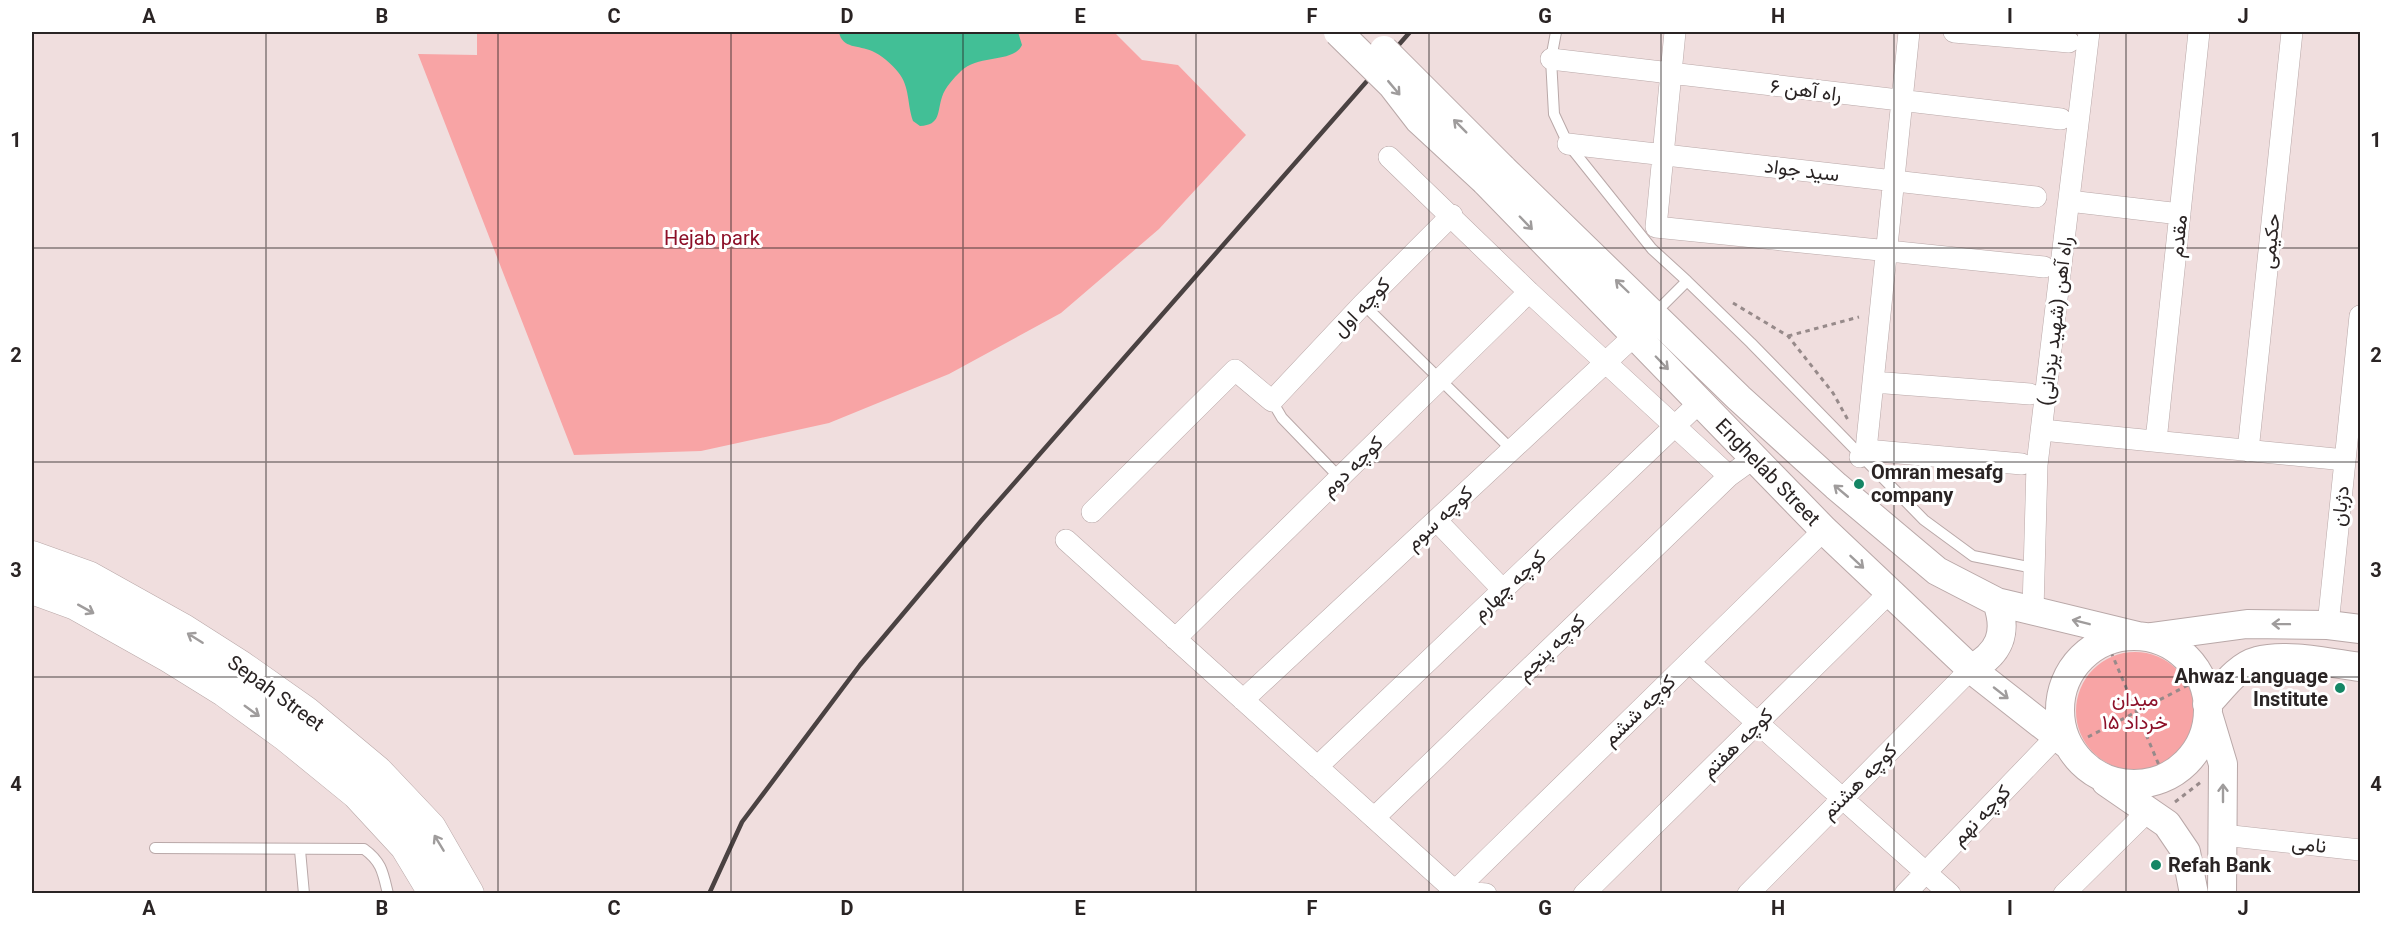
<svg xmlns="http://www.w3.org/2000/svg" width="2392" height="925" viewBox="0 0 2392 925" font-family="Roboto,Vazirmatn,sans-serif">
<rect width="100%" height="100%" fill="#f0dede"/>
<path fill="#f8a4a5" d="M477 32H1114L1142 60 1178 65 1246 135 1159 229 1061 313 949 374 829 423 701 451 574 455 418 54 477 55Z
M2076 711a59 59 0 1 1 118 0a59 59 0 1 1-118 0Z"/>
<path fill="#42bf96" d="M839 32H1018L1022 45C1014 63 979 54 961 71 954 78 945 87 942 97 937 112 941 125 920 126L913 121C907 104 910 86 898 72 892 64 881 55 872 51 859 45 842 49 839 32Z"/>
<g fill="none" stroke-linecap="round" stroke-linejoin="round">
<defs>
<path id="service" d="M1556 32 1551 59 1554 114 1568 144 1652 249 1687 281
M1363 304 1512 450
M1654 314 1687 281 1751 343 1924 520 1973 556 2034 568
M1272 401 1282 418 1340 478
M155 848 364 849C382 862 383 873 388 894
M300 850 304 894"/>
<path id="minor" d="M1675 32 1656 227 2044 267
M1954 32 2069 42
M1551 59 2061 119
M1568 144 2036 197
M1389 157 1529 292 1729 476 1754 458
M2069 201 2180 214
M1873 382 2030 394
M2042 430 2345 460
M2156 441 2199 32
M1866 450 2022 464
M2248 451 2292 32
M1860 457 1866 450 1909 32
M1092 512 1235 370 1272 401 1363 304 1452 215
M1436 520 1503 590
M1066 540 1455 891 1486 894
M2033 610 2037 465 2089 32
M2328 625 2360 316
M1175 639 1529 292
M1689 662 1950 894
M1243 700 1635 335
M1317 767 1700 402
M1374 818 1729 476
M2223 835 2360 850
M1455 891 1824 530
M1584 894 1890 592
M1748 894 1971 669
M1905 894 2057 736
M2064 894 2148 811"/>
<path id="secondary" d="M1502 168 1739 398 1836 486 1937 571 1997 602 2138 636
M1485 181 1824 530 1971 669 2068 745
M2060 710a74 74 0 1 1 148 0a74 74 0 1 1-148 0Z
M2151 637 2247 624 2328 625 2360 629
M1971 669C2000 653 2008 633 1997 602
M2207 704C2221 690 2237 666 2257 661 2286 653 2330 663 2360 667
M2208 714 2223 764 2222 894
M2106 782 2167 824 2186 852 2194 894"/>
<path id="primary" d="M32 557 88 577 183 630 241 667 305 712 377 772 430 828 468 894
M32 588 76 604 167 655 225 691 287 736 357 793 406 846 435 894"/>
</defs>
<use href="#service" stroke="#b9a8a8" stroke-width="12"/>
<use href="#minor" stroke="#b9a8a8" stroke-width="22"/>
<use href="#secondary" stroke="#b9a8a8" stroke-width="30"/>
<use href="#primary" stroke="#b9a8a8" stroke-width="33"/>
<path stroke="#978a8a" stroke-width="3" stroke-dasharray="4.5 4.5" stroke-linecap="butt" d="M1733 303 1788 336 1833 393 1848 420
M1788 336 1859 317
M2111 652 2164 777
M2088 737 2194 682
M2175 802 2201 782"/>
<use href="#service" stroke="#fff" stroke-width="10"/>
<use href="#minor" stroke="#fff" stroke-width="21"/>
<use href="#secondary" stroke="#fff" stroke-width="28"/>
<use href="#primary" stroke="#fff" stroke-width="32"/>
<path stroke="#4a4242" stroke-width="4.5" d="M709 894 742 822 860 665 981 521 1410 32"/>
<defs>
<path id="secondary-bridge" d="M1338 32 1392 85 1419 120 1485 181
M1384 50 1502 168"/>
</defs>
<use href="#secondary-bridge" stroke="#b9a8a8" stroke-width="30" stroke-linecap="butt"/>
<use href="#secondary-bridge" stroke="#fff" stroke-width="28"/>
</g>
<defs><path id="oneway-shaft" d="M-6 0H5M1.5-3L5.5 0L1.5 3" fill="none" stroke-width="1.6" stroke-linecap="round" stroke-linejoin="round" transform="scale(1.5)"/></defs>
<g stroke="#9f9c9c">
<use href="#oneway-shaft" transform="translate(1394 88) rotate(50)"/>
<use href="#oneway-shaft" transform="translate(1460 126) rotate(-135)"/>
<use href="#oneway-shaft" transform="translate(1526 223) rotate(46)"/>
<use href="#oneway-shaft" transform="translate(1622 286) rotate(-136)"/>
<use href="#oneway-shaft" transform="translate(1662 363) rotate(46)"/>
<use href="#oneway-shaft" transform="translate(1841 491) rotate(-140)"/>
<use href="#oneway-shaft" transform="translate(1857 562) rotate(43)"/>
<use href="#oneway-shaft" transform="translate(86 609) rotate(29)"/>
<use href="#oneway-shaft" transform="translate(2081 622) rotate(-166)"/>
<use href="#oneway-shaft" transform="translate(2281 624) rotate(-179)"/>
<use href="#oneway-shaft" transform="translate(195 638) rotate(-148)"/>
<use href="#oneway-shaft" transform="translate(2001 693) rotate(38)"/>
<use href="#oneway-shaft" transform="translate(252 711) rotate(36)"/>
<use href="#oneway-shaft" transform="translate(2223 793) rotate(-90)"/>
<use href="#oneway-shaft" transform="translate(439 843) rotate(-121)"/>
</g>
<path fill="none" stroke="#2a2424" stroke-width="1.5" stroke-opacity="0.55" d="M266 32V894M498 32V894M731 32V894M963 32V894M1196 32V894M1429 32V894M1661 32V894M1894 32V894M2126 32V894M32 248H2360M32 462H2360M32 677H2360"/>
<g fill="#158665" stroke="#fff" stroke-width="2">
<circle cx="1859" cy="484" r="6"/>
<circle cx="2340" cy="688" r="6"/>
<circle cx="2156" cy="865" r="6"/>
</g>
<g text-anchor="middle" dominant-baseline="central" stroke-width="6" stroke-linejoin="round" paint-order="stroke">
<g font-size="20" fill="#2a2424" stroke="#fff">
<text transform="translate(1806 90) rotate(7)">راه آهن ۶</text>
<text transform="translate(1802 170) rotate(7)">سید جواد</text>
<text transform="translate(2178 236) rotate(-84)">مقدم</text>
<text transform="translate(2270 241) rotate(-84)">حکیمی</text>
<text transform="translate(1361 307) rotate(-46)">کوچه اول</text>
<text transform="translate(2055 321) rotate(-83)">راه آهن (شهید یزدانی)</text>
<text transform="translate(1352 466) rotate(-44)">کوچه دوم</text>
<text transform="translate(1768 472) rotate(46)">Enghelab Street</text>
<text transform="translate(2340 506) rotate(-84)">دژبان</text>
<text transform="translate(1439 518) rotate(-43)">کوچه سوم</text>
<text transform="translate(1509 585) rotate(-43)">کوچه چهارم</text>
<text transform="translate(1551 647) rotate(-44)">کوچه پنجم</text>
<text transform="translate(276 693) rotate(36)">Sepah Street</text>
<text transform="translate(1639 710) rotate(-44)">کوچه ششم</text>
<text transform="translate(1737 743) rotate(-44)">کوچه هفتم</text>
<text transform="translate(1859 781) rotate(-45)">کوچه هشتم</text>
<text transform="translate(1981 815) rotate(-46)">کوچه نهم</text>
<text transform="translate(2309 844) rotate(6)">نامی</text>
</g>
<g font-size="20" fill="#8d1029" stroke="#fff">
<text x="712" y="238">Hejab park</text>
<text x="2135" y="699">میدان<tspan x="2135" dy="23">۱۵ خرداد</tspan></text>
</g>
<g font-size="20" font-weight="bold" fill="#2a2424" stroke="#fff" text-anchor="start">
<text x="1871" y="472">Omran mesafg<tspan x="1871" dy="23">company</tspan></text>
<text x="2328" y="676" text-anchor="end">Ahwaz Language<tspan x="2328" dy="23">Institute</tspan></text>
<text x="2168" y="865">Refah Bank</text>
</g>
</g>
<rect width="2392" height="925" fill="none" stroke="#ffffff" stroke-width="66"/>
<rect x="33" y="33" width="2326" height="859" fill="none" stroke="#2a2424" stroke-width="2"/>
<g font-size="20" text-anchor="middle" font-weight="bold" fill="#2a2424">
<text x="149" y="23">A</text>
<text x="382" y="23">B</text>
<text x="614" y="23">C</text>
<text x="847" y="23">D</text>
<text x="1080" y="23">E</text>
<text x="1312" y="23">F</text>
<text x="1545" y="23">G</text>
<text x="1778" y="23">H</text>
<text x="2010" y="23">I</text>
<text x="2243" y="23">J</text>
<text x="16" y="147">1</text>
<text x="2376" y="147">1</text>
<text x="16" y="362">2</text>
<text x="2376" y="362">2</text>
<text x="16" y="577">3</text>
<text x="2376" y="577">3</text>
<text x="16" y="791">4</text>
<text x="2376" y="791">4</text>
<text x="149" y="915">A</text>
<text x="382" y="915">B</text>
<text x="614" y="915">C</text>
<text x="847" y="915">D</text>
<text x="1080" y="915">E</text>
<text x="1312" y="915">F</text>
<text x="1545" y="915">G</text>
<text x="1778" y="915">H</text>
<text x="2010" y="915">I</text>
<text x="2243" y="915">J</text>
</g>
</svg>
